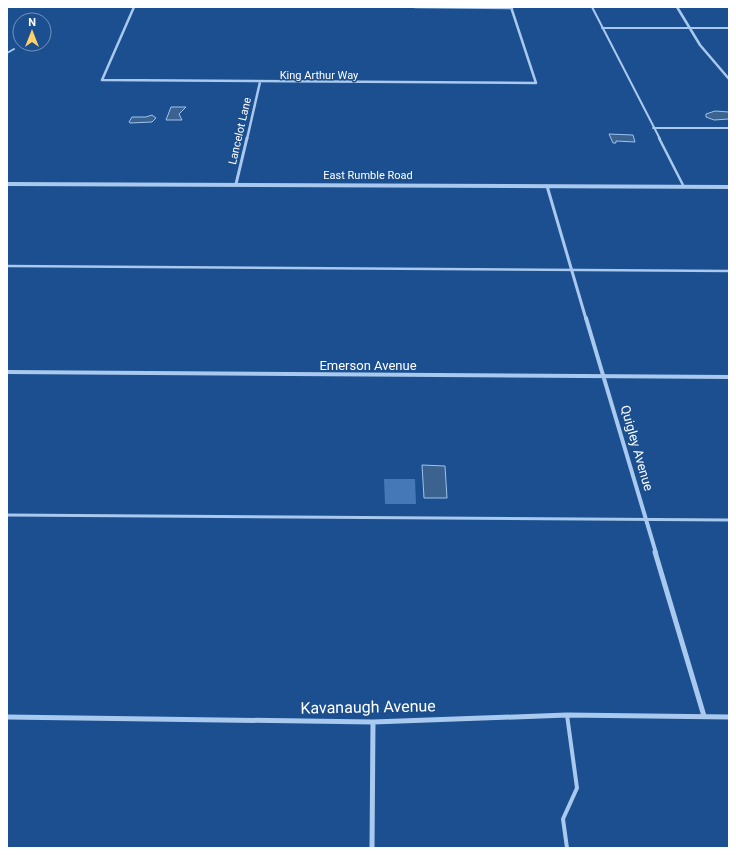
<svg xmlns="http://www.w3.org/2000/svg" width="736" height="855" viewBox="0 0 736 855" font-family="Roboto,sans-serif">
<rect width="100%" height="100%" fill="#1b4f8f"/>
<path fill="#3c6290" stroke="#9cc4f0" d="M171 107H186L179 114 182 120H166Z
M715 111 729 112V119L714 120 706 117V114Z
M152 115 156 118 152 122 130 123 129 122 132 117H146Z
M609 134 633 135 635 142 616 141V143H613Z
M422 465 445 466 447 498H424Z"/>
<path fill="#4478b7" d="M384 479H415L416 504H385Z"/>
<g fill="none" stroke-linecap="round" stroke-linejoin="round">
<path stroke="#a9c9ee" stroke-width="2" d="M592 7 660 139
M602 28H729
M7 53 14 49
M653 128H729"/>
<path stroke="#a9c9ee" stroke-width="2.5" d="M659 138 684 187
M7 266 729 271"/>
<path stroke="#a9c9ee" stroke-width="3" d="M7 515 729 520"/>
<path stroke="#a9c9ee" stroke-width="4" d="M567 715 577 788 563 819 567 848"/>
<path stroke="#a9c9ee" stroke-width="2.5" d="M134 7 102 80 536 83 511 7
M415 7 512 8
M677 7 700 45 729 79
M247 139 260 82"/>
<path stroke="#a9c9ee" stroke-width="3" d="M236 184 247 138
M547 186 586 319"/>
<path stroke="#a9c9ee" stroke-width="4" d="M586 318 656 553
M7 372 729 377"/>
<path stroke="#a9c9ee" stroke-width="5" d="M655 552 704 716
M7 717 373 722 567 715 729 717
M372 848 373 722"/>
<path fill="#a9c9ee" fill-rule="evenodd" d="M7 182 729 185V189L7 186Z"/>
</g>
<g text-anchor="middle" dominant-baseline="central" stroke-width="3" stroke-linejoin="round" paint-order="stroke">
<g font-size="11" fill="#fff" stroke="#1b4f8f">
<text x="319" y="75">King Arthur Way</text>
<text transform="translate(240 131) rotate(-77)">Lancelot Lane</text>
<text x="368" y="175">East Rumble Road</text>
</g>
<g font-size="13" fill="#fff" stroke="#1b4f8f">
<text x="368" y="365">Emerson Avenue</text>
<text transform="translate(637 448) rotate(74)">Quigley Avenue</text>
</g>
<g font-size="16" fill="#fff" stroke="#1b4f8f">
<text transform="translate(368 707) rotate(-1)">Kavanaugh Avenue</text>
</g>
</g>
<rect width="736" height="855" fill="none" stroke="#ffffff" stroke-width="16"/>
<g transform="translate(32 32)"><circle r="19" fill="#1b4f8f" stroke="#7695bc"/>
<path d="M0-3L7 15L0 10L-7 15Z" fill="#ffd166"/>
<text y="-6" font-size="11" font-weight="bold" text-anchor="middle" fill="#ffffff">N</text>
</g>
</svg>
